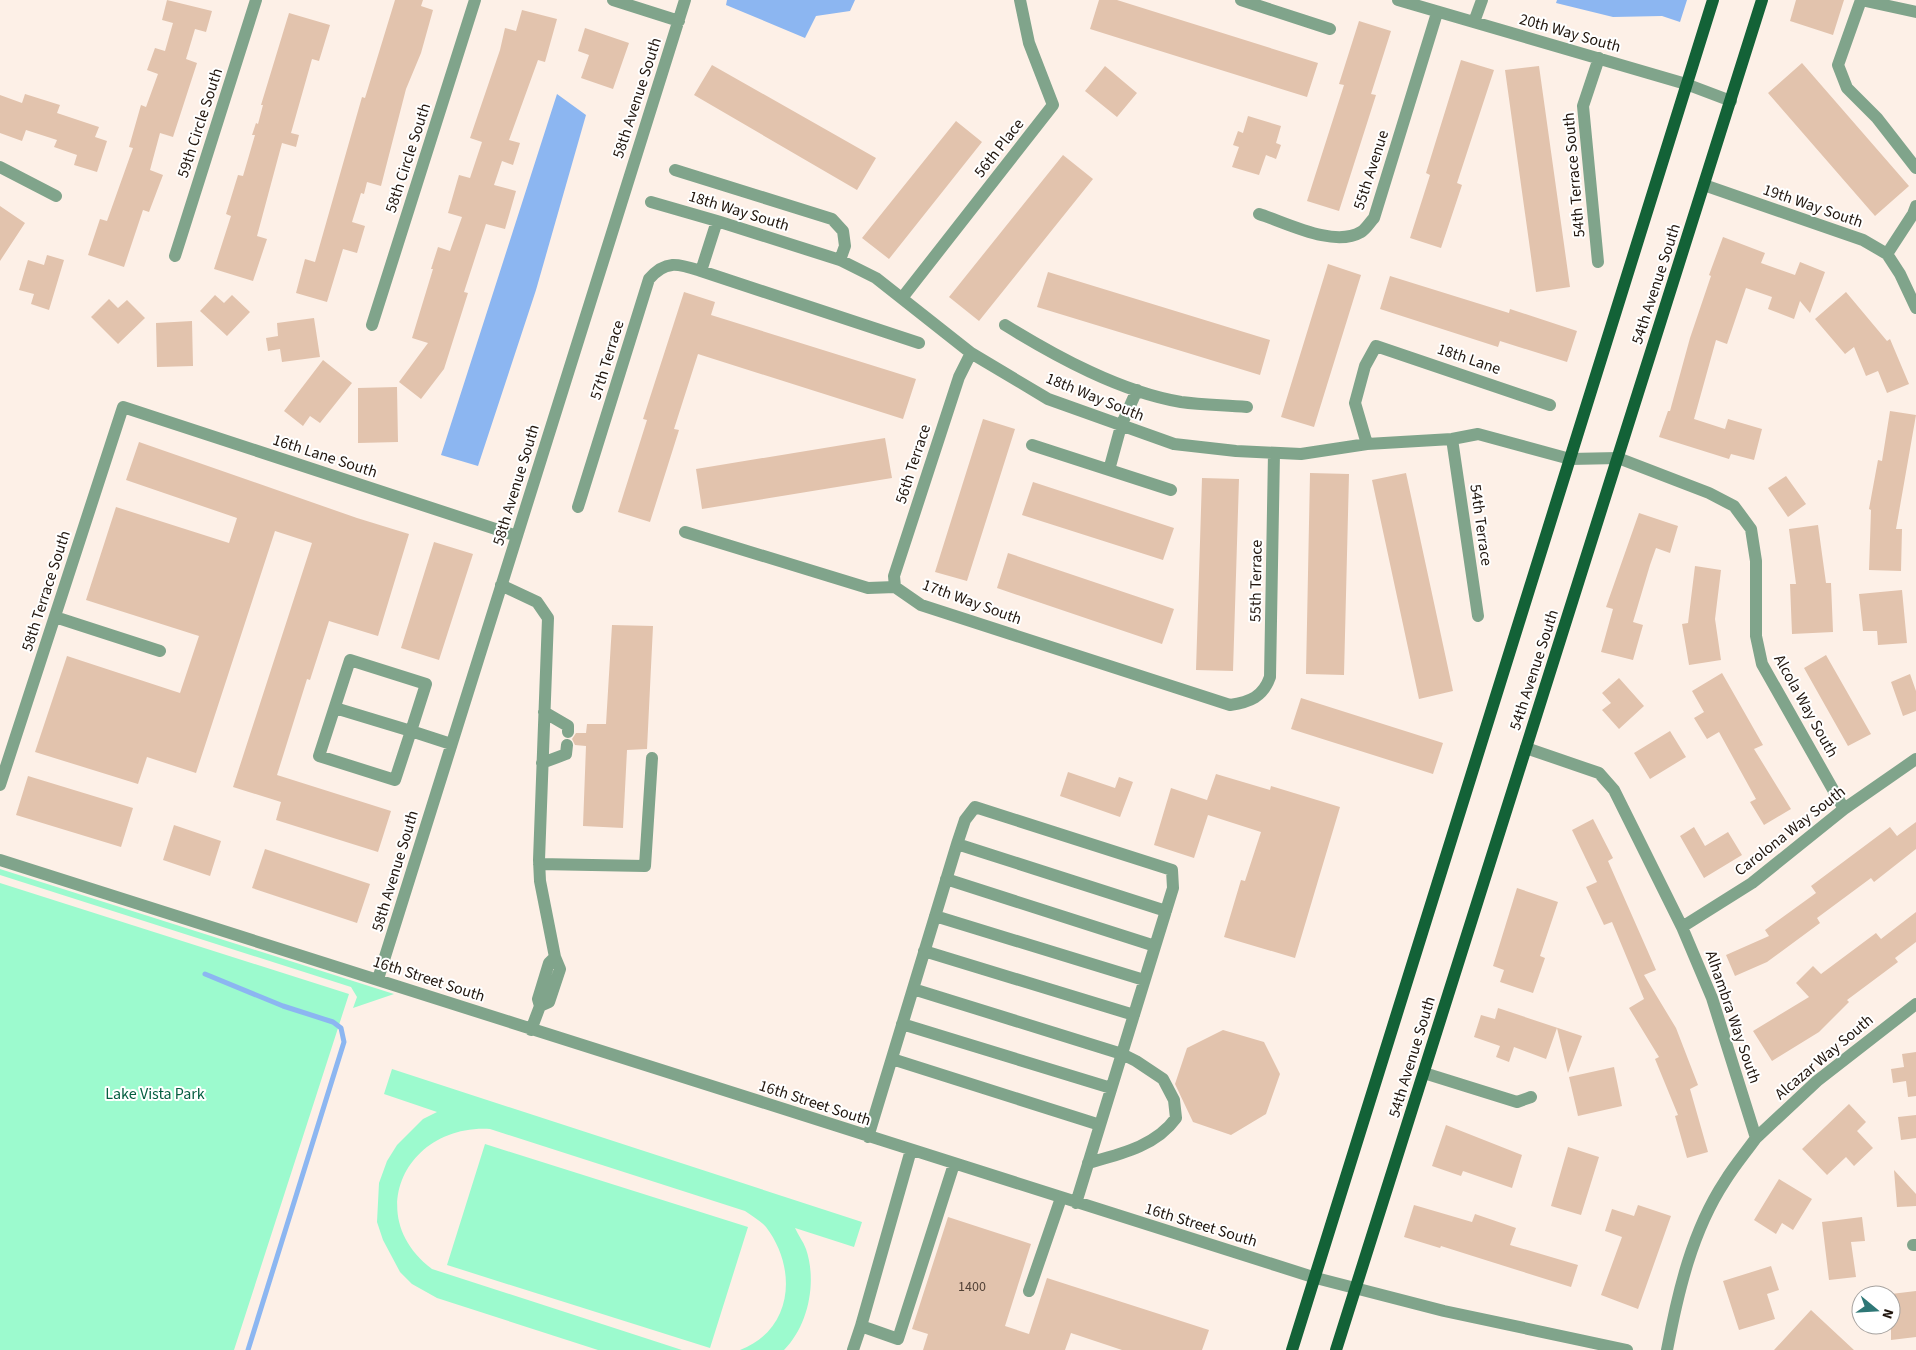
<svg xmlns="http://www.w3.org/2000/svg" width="1916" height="1350" viewBox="0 0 1916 1350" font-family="'Source Sans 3',sans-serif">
<rect width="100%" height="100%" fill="#fdf0e7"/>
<path fill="#9cface" d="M0 869 394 994 353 1008 357 997 351 987 0 875Z
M0 883 349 994 234 1350H0Z
M392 1069 862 1222 854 1247 795 1228C798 1235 803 1241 806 1249 817 1281 809 1325 784 1350H740C793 1330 798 1269 766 1227 761 1221 752 1216 745 1211L490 1129C406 1124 362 1216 432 1269L682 1350H598L437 1298 412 1284 400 1272 383 1240 377 1222 379 1183 387 1161 397 1145 423 1119 437 1112 384 1094Z
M485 1144 748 1227 710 1348 447 1265Z"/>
<path fill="#8cb6f1" d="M727 0H855L850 11 816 16 805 38 726 5Z
M1557 0H1687L1680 22 1662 16 1613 17 1556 3Z
M557 94 586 115 536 290 478 466 441 455Z"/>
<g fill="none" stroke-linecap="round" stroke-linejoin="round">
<path stroke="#8cb6f1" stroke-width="5" d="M205 974 283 1006 333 1022 341 1028 344 1042 248 1350"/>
</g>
<path fill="#e2c3ad" d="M167 0 212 11 206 32 195 29 186 59 197 63 173 137 160 133 150 170 163 175 149 212 143 210 124 267 88 255 100 219 107 221 133 148 129 147 141 105 146 107 158 74 147 70 155 48 165 51 173 23 162 20Z
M395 0H423L421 6 433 10 421 53 406 89 381 186 367 182 364 194 361 193 352 222 365 226 357 253 343 249 327 302 296 293 305 259 315 262 362 97 365 98Z
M1099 0H1117L1318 63 1307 97 1090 29Z
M1796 0H1844L1833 35 1790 21Z
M522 10 557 19 545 62 538 60 509 140 520 143 513 165 502 161 494 185 516 191 505 229 486 224 464 292 468 293 444 369 421 399 399 382 428 343 412 338 433 269H431L438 247 450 251 462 217 448 213 459 175 470 178 482 142 470 138 500 50 505 28 516 31Z
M289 13 330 25 319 61 312 59 291 133 299 135 296 147 282 143 257 236 267 239 253 281 214 269 231 216 226 214 238 175 243 176 255 135H252L256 123 258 124 263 105H261Z
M1359 21 1391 31 1371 94 1376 95 1339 211 1307 201 1344 85 1339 84Z
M585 28 629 43 613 89 581 78 589 55 578 51Z
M1461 60 1494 70 1457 183 1462 185 1441 248 1410 238 1430 175 1426 173Z
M1802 63 1909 186 1875 216 1768 93Z
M712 65 876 158 857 190 694 95Z
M1105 66 1137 93 1117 117 1085 91Z
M1539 66 1570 287 1536 292 1505 70Z
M25 94 60 105 57 113 99 127 95 137 107 141 97 172 74 165 77 155 54 147 57 140 26 130 22 141 0 133V95L22 103Z
M1248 116 1281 126 1276 143 1281 145 1276 159 1266 155 1259 175 1232 167 1239 147 1233 145 1238 131 1243 133Z
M956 121 982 142 889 259 862 238Z
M1063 155 1093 179 979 321 949 297Z
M0 206 25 223 0 261Z
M1723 237 1765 253 1761 263 1795 275 1800 262 1825 272 1810 313 1800 301 1794 319 1768 309 1772 297 1746 288 1727 344 1716 340 1694 419 1725 429 1728 419 1762 429 1754 460 1731 454 1729 459 1659 437 1668 411H1670L1690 338 1711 276 1709 275Z
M47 255 64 260 49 310 31 304 34 294 19 290 28 260 44 265Z
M1328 264 1361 275 1314 427 1281 417Z
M1048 272 1270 340 1260 375 1037 307Z
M1390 276 1509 313 1510 309 1577 331 1567 362 1500 341 1498 347 1380 309Z
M684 292 715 302 711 315 916 379 903 419 698 354 674 429 679 430 650 522 618 512 647 420 643 419Z
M1846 292 1887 341 1890 339 1909 384 1887 393 1878 371 1866 376 1854 347 1845 354 1815 319Z
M215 295 224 303 232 295 250 312 227 336 200 311Z
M109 299 118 308 127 300 145 318 118 344 91 317Z
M314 318 320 357 282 362 280 349 268 351 266 338 278 336 277 323Z
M192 321 193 366 157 367 156 323Z
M323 360 352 383 320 423 310 416 303 426 284 411Z
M397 387 398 442 358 443V388Z
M1890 411 1916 415 1896 529H1902L1901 571 1869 570 1871 510 1869 509 1878 460 1882 461Z
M983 419 1015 429 967 581 935 572Z
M885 438 892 478 702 509 696 469Z
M139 442 357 518 409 534 378 636 329 621 310 680 307 679 277 775 391 811 378 852 276 820 281 802 233 787 312 543 275 531 196 773 147 757 138 784 35 752 67 656 180 693 199 636 86 600 116 507 229 543 237 518 126 480Z
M1310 473 1349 474 1344 675 1306 674Z
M1406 473 1453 691 1419 699 1372 480Z
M1786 476 1806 504 1788 517 1768 488Z
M1202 478 1239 479 1233 671 1196 670Z
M1033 482 1174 528 1163 560 1022 515Z
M1639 513 1678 526 1670 553 1656 548 1650 565 1633 622 1643 625 1633 660 1601 652 1613 609 1606 607Z
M1818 525 1826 583H1831L1833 632 1792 634 1790 584H1796L1789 529Z
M434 542 473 554 439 660 401 648Z
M1008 553 1174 609 1162 644 997 588Z
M1695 566 1721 570 1715 619 1721 660 1689 665 1682 624 1688 623Z
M1902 590 1907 643 1878 645 1877 631H1863L1859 594Z
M612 625 653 626 647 749 627 750 623 828 583 826 586 746 575 745 572 739 576 733H586L587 724H606Z
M1826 655 1871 734 1848 746 1804 668Z
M1722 673 1763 745 1754 749 1791 809 1764 825 1750 802 1756 799 1719 732 1707 739 1694 718 1704 712 1692 691Z
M1910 674 1916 691V711L1903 716 1891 682Z
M1619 678 1644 706 1619 729 1602 710 1611 703 1602 693Z
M1301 698 1443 743 1433 774 1291 729Z
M1670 731 1686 757 1650 779 1634 753Z
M1068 772 1115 788 1119 777 1133 782 1120 817 1060 796Z
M1216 774 1270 790 1271 786 1340 807 1295 958 1224 937 1241 880 1245 881 1261 832 1208 815 1194 858 1154 845 1171 788 1207 800Z
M28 776 133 808 121 847 16 815Z
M1593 819 1613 858 1608 861 1656 970 1644 975 1676 1028 1698 1085 1690 1089 1708 1152 1687 1158 1675 1116 1678 1115 1655 1059 1659 1057 1629 1008 1644 999 1612 922 1604 925 1586 887 1597 882 1572 830Z
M1916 822V849L1874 882 1871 878 1817 918 1820 923 1767 962 1735 976 1726 955 1769 936 1765 930 1816 893 1811 886 1890 827 1897 836Z
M174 825 221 841 210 876 163 860Z
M1694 827 1705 846 1728 832 1742 855 1704 878 1680 836Z
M265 849 370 884 357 923 252 888Z
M1517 888 1558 902 1540 956 1545 958 1533 993 1500 982 1504 970 1493 966Z
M1916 912V942L1895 958 1898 962 1847 1000 1849 1002 1819 1032 1772 1061 1753 1031 1809 997 1796 983 1813 966 1821 974 1876 933 1881 939Z
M1498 1008 1582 1036 1568 1073 1557 1028 1546 1059 1514 1047 1509 1062 1496 1057 1500 1046 1474 1037 1481 1015 1495 1019Z
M1223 1030 1264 1042 1280 1074 1266 1114 1231 1135 1193 1122 1175 1084 1187 1048Z
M1916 1052V1096L1908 1097 1906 1081 1893 1083 1891 1069 1904 1067 1902 1054Z
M1614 1067 1622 1106 1578 1116 1569 1077Z
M1849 1104 1866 1122 1857 1131 1873 1148 1854 1166 1846 1157 1827 1175 1802 1149Z
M1916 1115V1138L1901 1140 1898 1117Z
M1446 1125 1522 1155 1512 1188 1463 1171 1461 1176 1432 1166Z
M1568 1147 1599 1157 1581 1215 1551 1206Z
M1894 1170 1916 1194V1206L1897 1207Z
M1779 1179 1812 1199 1793 1230 1782 1223 1776 1234 1754 1220Z
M1414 1205 1472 1222 1475 1214 1516 1228 1510 1245 1578 1265 1571 1287 1441 1246 1440 1248 1404 1237Z
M1638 1205 1671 1216 1638 1309 1601 1295 1622 1237 1605 1231 1612 1209 1634 1216Z
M948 1217 1031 1244 1005 1326 1029 1334 1047 1278 1209 1330 1202 1350H1122L1071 1333 1065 1350H923L928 1334 912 1329Z
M1862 1217 1865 1241 1851 1242 1856 1277 1829 1280 1822 1222Z
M1771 1266 1779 1290 1767 1294 1775 1319 1739 1330 1723 1281Z
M1916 1291V1337L1891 1340V1294Z
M1811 1310 1854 1350H1774Z"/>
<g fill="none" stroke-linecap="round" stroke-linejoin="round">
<path stroke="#80a48b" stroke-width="12" d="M613 0 679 21
M1241 0 1330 29
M1398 0 1686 84 1731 101
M1861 0 1838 65 1847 88 1877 118 1916 168
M1861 0 1916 12
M1474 22 1482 0
M0 167 56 196
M675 170 832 219 843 231 845 246 840 260
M1704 185 1863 240 1887 254 1900 274 1916 308
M651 202 717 221 840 260 876 278 971 353 1048 399 1174 444 1236 451 1301 454 1367 444 1452 439 1478 434 1570 459 1618 458 1709 493 1734 506 1751 529 1756 561V636L1762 664 1844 809
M1259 214C1287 223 1334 248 1361 232 1366 229 1370 222 1374 218L1437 13
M717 221 701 271 919 343
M1887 254 1913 214 1916 206
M175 256 256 0
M1598 262 1583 106 1599 58
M902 298 1053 105 1029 43 1020 0
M372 325 475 0
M1005 325C1057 357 1121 392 1181 402 1203 405 1225 405 1247 407
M1452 439 1478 616
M1367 444 1355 403 1365 366 1376 346 1550 405
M1032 445 1171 490
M1109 470 1121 426 1137 390
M578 507 649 279C666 259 679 264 701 271
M685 532 868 588 895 587 921 605 1230 705C1250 702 1263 697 1270 677L1274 453
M501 585 537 602 548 618 539 860 540 881 555 957 560 969 549 1002 540 1006
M895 587 894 576 959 377 971 353
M55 617 160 651
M335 708 411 731 426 684 350 660 319 756 395 780 411 731 451 744
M544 712 568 726V732
M1526 748 1599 773 1614 790 1682 927 1712 998 1756 1138C1746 1152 1734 1166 1725 1181 1692 1231 1678 1292 1667 1350
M542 763 566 754 567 745
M0 785 123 407 517 536
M957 844 1166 911
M0 860 1316 1278 1444 1311 1627 1350
M539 864 645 866 652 758
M946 879 1155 946
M935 916 1144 980
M1682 927 1752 883 1844 809 1916 759
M924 951 1134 1015
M378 979 685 0
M913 989 1122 1054 1136 1061 1163 1079 1174 1100 1176 1118C1156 1146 1121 1154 1088 1163
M902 1024 1111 1088
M531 1030 540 1006 538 999 549 963 555 957
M892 1059 1100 1125
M1424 1073 1517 1102 1531 1097
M868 1137 957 844 965 820 975 807 1172 870 1173 888 1076 1203
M1756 1138 1817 1081 1916 1004
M911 1150 861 1326 898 1339 954 1164
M1913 1245H1916
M1029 1291 1061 1198
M853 1350 861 1326"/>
<path stroke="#136237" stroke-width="12" d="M1292 1350 1713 0
M1336 1350 1762 0"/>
</g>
<g text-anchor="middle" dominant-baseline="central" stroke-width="4" stroke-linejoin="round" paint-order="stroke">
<g font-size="14" fill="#514136">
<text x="972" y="1287">1400</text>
</g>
<g font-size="16" fill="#21160e" stroke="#fff">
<text transform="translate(1570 33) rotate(16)">20th Way South</text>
<text transform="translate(637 98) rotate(-72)">58th Avenue South</text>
<text transform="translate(200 123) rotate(-72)">59th Circle South</text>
<text transform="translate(999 148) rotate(-52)">56th Place</text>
<text transform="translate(408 158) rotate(-72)">58th Circle South</text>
<text transform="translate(1371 170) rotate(-72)">55th Avenue</text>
<text transform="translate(1574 175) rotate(-95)">54th Terrace South</text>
<text transform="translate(1813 206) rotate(19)">19th Way South</text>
<text transform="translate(739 211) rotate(17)">18th Way South</text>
<text transform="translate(1656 284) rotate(-72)">54th Avenue South</text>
<text transform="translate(1469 359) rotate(19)">18th Lane</text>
<text transform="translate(607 360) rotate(-73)">57th Terrace</text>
<text transform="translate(1095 397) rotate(22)">18th Way South</text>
<text transform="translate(325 456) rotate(18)">16th Lane South</text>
<text transform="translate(913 464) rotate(-72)">56th Terrace</text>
<text transform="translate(516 485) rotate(-73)">58th Avenue South</text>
<text transform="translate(1481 525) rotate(82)">54th Terrace</text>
<text transform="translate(1256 581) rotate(-89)">55th Terrace</text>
<text transform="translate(46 591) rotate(-72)">58th Terrace South</text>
<text transform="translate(972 602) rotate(20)">17th Way South</text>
<text transform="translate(1534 670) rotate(-72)">54th Avenue South</text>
<text transform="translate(1806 706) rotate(61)">Alcola Way South</text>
<text transform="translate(1790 831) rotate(-38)">Carolona Way South</text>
<text transform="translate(395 871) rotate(-73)">58th Avenue South</text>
<text transform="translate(429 979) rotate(18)">16th Street South</text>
<text transform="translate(1733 1017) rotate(71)">Alhambra Way South</text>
<text transform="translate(1412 1057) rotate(-73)">54th Avenue South</text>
<text transform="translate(1824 1057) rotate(-40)">Alcazar Way South</text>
<text transform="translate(815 1103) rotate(18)">16th Street South</text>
<text transform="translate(1201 1225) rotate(17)">16th Street South</text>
</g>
<g font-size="16" fill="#055e41" stroke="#fff">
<text x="155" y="1094">Lake Vista Park</text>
</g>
</g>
<g transform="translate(1876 1310) rotate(108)"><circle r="24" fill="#ffffff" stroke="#a6a29f"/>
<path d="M0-4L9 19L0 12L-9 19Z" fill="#2e7776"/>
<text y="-8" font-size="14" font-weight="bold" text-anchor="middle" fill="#21160e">N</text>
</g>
</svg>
